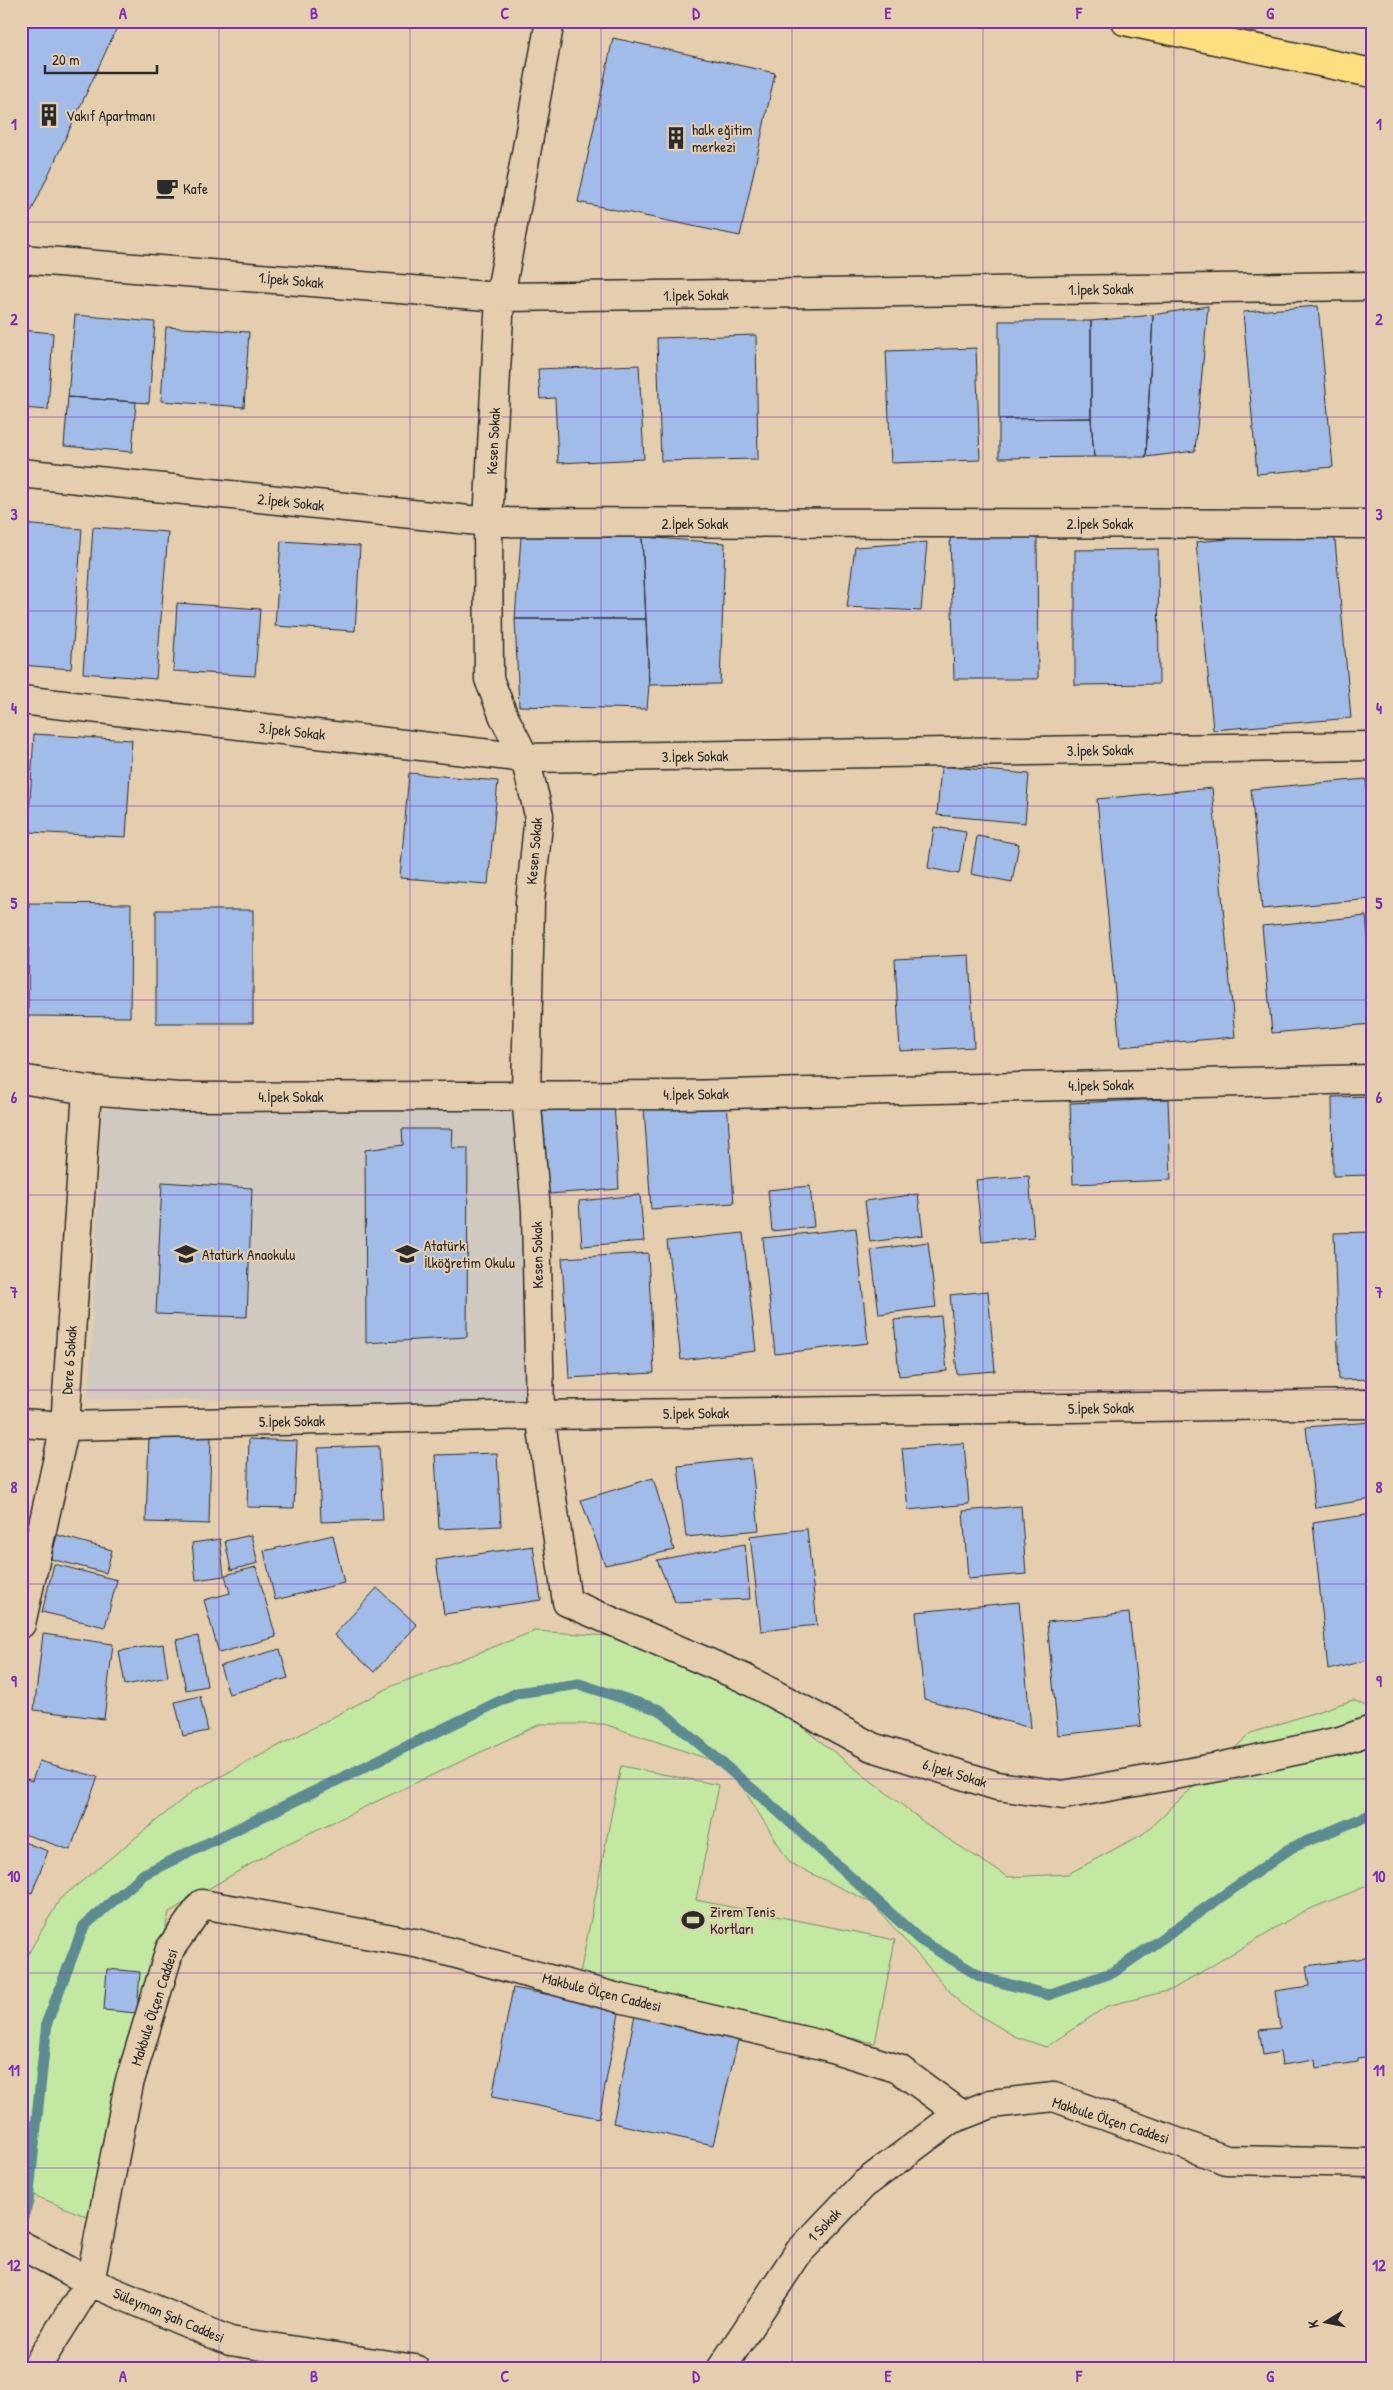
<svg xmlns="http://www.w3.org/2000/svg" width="1393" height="2390" viewBox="0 0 1393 2390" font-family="'Patrick Hand',sans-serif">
<rect width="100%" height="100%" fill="#e4cead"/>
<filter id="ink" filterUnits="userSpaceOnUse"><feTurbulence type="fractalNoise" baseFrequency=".02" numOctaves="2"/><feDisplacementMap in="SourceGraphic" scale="10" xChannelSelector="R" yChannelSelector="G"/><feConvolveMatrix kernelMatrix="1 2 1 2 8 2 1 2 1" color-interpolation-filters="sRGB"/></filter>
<g filter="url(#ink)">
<path fill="#d0c9bf" d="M534 1096 539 1415 270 1400 89 1399 102 1109 284 1107Z"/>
<path fill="#c2e8a2" stroke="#768a66" d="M535 1631 641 1638 730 1671 934 1830 1008 1877 1068 1874 1143 1834 1251 1733 1353 1700 1372 1709V1884L1302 1912 1171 1990 1107 2006 1046 2047 1014 2036 961 2004 872 1903 790 1863 729 1766 604 1724H540L278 1848 169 1912 100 2222 21 2190V1966L60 1899 193 1791 392 1686Z
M621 1766 719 1785 696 1900 895 1940 875 2043 578 1984Z"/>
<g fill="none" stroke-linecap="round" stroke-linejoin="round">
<path stroke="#5b8b92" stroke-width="11" d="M21 2222 28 2202 47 2022 84 1926 144 1874 517 1693 579 1684 660 1710 771 1805 919 1939 981 1977 1048 1995 1114 1972 1291 1848 1372 1814"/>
</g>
<path fill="#a1bce8" stroke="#2b2b2b" d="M21 21H120L31 212 21 208Z
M613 38 775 73 740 236 578 202Z
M1208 306 1195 451 1146 457 1153 315Z
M1318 306 1333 467 1257 474 1243 312Z
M75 315 155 322 149 403 68 397Z
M1153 315 1146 457H1094L1091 418V321Z
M999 321H1091V418L999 419Z
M166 327 249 332 244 407 161 401Z
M21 330 53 333 48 410 21 408Z
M756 335 758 459 661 461 657 338Z
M976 348 980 460 891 463 886 351Z
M639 365 644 459 558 463 555 398 540 399 538 369Z
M68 397 136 402 132 452 64 446Z
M1091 418 1094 457 999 458V419Z
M21 524 82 529 71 669 21 665Z
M93 527 168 532 156 679 83 673Z
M1334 529 1351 718 1213 730 1196 542Z
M950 535 1037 537 1038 679H954Z
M521 537H642L646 619H515Z
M642 537 725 543 720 684 649 685Z
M281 541 360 546 355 631 275 626Z
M927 542 921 611 847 607 855 547Z
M1158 549 1159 684 1075 685V550Z
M177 603 260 609 255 676 173 671Z
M515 619H646L649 685 647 709 519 706Z
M34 734 132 740 126 837 28 832Z
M941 766 1029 774 1025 823 937 815Z
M409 773 498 781 488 884 400 878Z
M1366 779 1372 840V899L1262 909 1251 789Z
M1212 788 1235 1037 1120 1047 1097 799Z
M934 827 966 832 959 874 928 868Z
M977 836 1019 844 1012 882 971 874Z
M29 903 131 904 130 1017 28 1016Z
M156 910H253V1023H156Z
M1366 916 1372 975V1024L1272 1033 1262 926Z
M969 955 974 1047 900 1051 895 959Z
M1372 1096V1175L1333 1176 1332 1097Z
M1168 1099 1171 1180 1073 1184 1070 1103Z
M614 1102 619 1189 548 1194 542 1107Z
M727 1102 734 1203 651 1209 644 1108Z
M402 1129H453L452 1148H468L467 1337 366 1343 365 1150 403 1145Z
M1029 1176 1034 1238 982 1242 976 1180Z
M162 1182 252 1188 247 1317 156 1314Z
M810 1186 814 1227 772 1231 768 1190Z
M918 1194 923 1235 870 1242 865 1201Z
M640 1195 644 1241 582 1246 579 1201Z
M856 1228 868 1343 775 1354 763 1238Z
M1372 1232V1379L1339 1380 1334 1233Z
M743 1233 756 1351 681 1360 667 1241Z
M928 1242 936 1307 879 1314 871 1250Z
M648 1253 654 1373 569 1378 562 1258Z
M988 1291 995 1371 957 1374 950 1295Z
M941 1316 947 1371 899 1376 894 1320Z
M1372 1422V1499L1315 1508 1306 1427Z
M149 1435 211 1437 209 1524 146 1522Z
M249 1439 297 1441 294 1508 247 1507Z
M964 1443 969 1504 908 1510 902 1448Z
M379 1446 383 1520 321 1522 318 1448Z
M497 1453 501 1526 439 1529 435 1455Z
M751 1458 759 1530 686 1537 678 1466Z
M653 1478 674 1550 605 1565 581 1500Z
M1021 1506 1026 1574 968 1579 963 1511Z
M1372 1514V1659L1328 1670 1313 1523Z
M807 1529 817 1625 761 1631 750 1536Z
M57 1535 112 1550 106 1573 51 1559Z
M251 1535 258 1563 231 1570 225 1541Z
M333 1535 344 1583 275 1600 264 1551Z
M220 1539 224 1576 196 1580 192 1543Z
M745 1544 750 1599 675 1602 657 1560Z
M533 1546 541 1600 444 1614 436 1560Z
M54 1564 117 1580 105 1627 42 1612Z
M256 1567 276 1637 219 1653 204 1600 230 1593 225 1575Z
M377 1588 417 1625 374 1672 334 1635Z
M1019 1602 1031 1728 924 1699 916 1612Z
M1129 1613 1141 1726 1058 1735 1047 1622Z
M43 1634 113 1644 104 1719 34 1710Z
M198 1636 207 1686 186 1690 176 1640Z
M163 1644 168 1677 125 1685 119 1651Z
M280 1649 288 1678 229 1694 220 1666Z
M200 1696 208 1731 183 1736 175 1702Z
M39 1761 98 1777 70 1850 21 1833V1777L32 1781Z
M21 1841 48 1851 32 1893 21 1889Z
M1372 1957V2056L1358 2058V2062L1316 2068 1315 2060 1282 2065 1280 2052 1263 2055 1259 2030 1280 2028 1275 1991 1309 1986 1306 1966Z
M107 1969 140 1972 137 2013 104 2010Z
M513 1988 620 2008 599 2118 492 2097Z
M636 2010 739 2036 713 2145 613 2123Z"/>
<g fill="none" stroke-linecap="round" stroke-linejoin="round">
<defs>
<path id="minor" d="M550 21 500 297 488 522 489 679 504 717 525 758 539 815 530 902 526 1095 536 1210 540 1415 567 1602 744 1678 872 1747 997 1786 1063 1795 1219 1767 1340 1741 1372 1730
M21 259 500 297 1372 286
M21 473 488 522 1372 524
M21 700 525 758 1372 746
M21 1079 87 1090 179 1097 679 1095 1372 1079
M21 1423 65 1426 540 1415 1372 1404
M21 1624 65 1426 87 1090
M21 2245 90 2282 230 2341 415 2369
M35 2369 90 2282 129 2084 170 1949 202 1904 420 1944 615 1997 822 2045 899 2069 962 2115
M721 2369 798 2253 863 2185 950 2120 991 2104 1054 2097 1226 2160 1372 2163"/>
<path id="major" d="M1125 21 1372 73"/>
</defs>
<use href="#minor" stroke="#2b2b2b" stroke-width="31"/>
<use href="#major" stroke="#2b2b2b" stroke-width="31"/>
<use href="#minor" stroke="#e4cead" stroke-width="28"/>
<use href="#major" stroke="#fddf80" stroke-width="28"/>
</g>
</g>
<path fill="none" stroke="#7b2cbf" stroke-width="1" stroke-opacity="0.55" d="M219 21V2369M410 21V2369M601 21V2369M792 21V2369M983 21V2369M1174 21V2369M21 222H1372M21 417H1372M21 611H1372M21 806H1372M21 1000H1372M21 1195H1372M21 1390H1372M21 1584H1372M21 1779H1372M21 1973H1372M21 2168H1372"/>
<defs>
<symbol id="building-bare" viewBox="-9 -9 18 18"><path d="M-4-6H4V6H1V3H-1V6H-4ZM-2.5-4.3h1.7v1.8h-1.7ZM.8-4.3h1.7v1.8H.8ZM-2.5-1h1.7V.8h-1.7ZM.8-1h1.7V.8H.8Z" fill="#2b2b2b" stroke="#e4cead" stroke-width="2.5" paint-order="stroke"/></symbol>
<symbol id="cafe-bare" viewBox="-9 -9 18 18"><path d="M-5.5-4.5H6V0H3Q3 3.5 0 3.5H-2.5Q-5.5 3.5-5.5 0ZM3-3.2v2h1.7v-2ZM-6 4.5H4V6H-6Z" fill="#2b2b2b" stroke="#e4cead" stroke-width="2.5" paint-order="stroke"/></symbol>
<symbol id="school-bare" viewBox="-9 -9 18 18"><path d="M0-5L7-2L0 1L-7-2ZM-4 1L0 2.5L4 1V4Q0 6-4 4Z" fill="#2b2b2b" stroke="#e4cead" stroke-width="2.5" paint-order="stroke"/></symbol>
<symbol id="stadium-bare" viewBox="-9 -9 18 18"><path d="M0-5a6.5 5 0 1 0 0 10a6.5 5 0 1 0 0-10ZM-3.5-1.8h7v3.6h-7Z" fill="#2b2b2b" stroke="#e4cead" stroke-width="2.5" paint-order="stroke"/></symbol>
</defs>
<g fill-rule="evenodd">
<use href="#building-bare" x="33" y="99" width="32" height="32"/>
<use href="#building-bare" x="660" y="122" width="32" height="32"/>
<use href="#cafe-bare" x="151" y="172" width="32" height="32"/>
<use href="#school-bare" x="170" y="1238" width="32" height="32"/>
<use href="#school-bare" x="391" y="1238" width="32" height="32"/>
<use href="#stadium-bare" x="677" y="1904" width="32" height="32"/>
</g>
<g text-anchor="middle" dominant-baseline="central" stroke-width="4" stroke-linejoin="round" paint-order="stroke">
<g font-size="15" fill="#2b2b2b" stroke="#e4cead" text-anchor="start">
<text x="66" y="115">Vakıf Apartmanı</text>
<text x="692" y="129">halk eğitim<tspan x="692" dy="17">merkezi</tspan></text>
<text x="183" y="188">Kafe</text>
<text x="424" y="1245">Atatürk<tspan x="424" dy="17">İlköğretim Okulu</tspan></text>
<text x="202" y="1254">Atatürk Anaokulu</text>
<text x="710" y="1911">Zirem Tenis<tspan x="710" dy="17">Kortları</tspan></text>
</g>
<g font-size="15" fill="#2b2b2b" stroke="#e4cead">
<text transform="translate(291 280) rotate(5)">1.İpek Sokak</text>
<text transform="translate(1101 289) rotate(-1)">1.İpek Sokak</text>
<text transform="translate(696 295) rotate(-1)">1.İpek Sokak</text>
<text transform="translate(493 441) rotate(-87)">Kesen Sokak</text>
<text transform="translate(291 502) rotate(6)">2.İpek Sokak</text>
<text x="695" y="523">2.İpek Sokak</text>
<text x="1100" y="523">2.İpek Sokak</text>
<text transform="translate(292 731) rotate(6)">3.İpek Sokak</text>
<text transform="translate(1100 750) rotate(-1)">3.İpek Sokak</text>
<text transform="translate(695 756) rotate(-1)">3.İpek Sokak</text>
<text transform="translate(534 851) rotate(-85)">Kesen Sokak</text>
<text transform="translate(1101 1085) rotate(-1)">4.İpek Sokak</text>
<text transform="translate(696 1094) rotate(-1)">4.İpek Sokak</text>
<text x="291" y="1096">4.İpek Sokak</text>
<text transform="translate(537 1255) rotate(-91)">Kesen Sokak</text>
<text transform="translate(69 1360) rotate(-86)">Dere 6 Sokak</text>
<text transform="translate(1101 1408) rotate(-1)">5.İpek Sokak</text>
<text transform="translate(696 1413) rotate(-1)">5.İpek Sokak</text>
<text transform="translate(292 1421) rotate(-1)">5.İpek Sokak</text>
<text transform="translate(955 1773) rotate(17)">6.İpek Sokak</text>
<text transform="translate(602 1992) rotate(14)">Makbule Ölçen Caddesi</text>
<text transform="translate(154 2007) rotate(-72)">Makbule Ölçen Caddesi</text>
<text transform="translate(1111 2120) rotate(18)">Makbule Ölçen Caddesi</text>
<text transform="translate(824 2225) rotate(-46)">1 Sokak</text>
<text transform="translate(169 2315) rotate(23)">Süleyman Şah Caddesi</text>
</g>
</g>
<rect width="1393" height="2390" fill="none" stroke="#e4cead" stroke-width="55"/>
<g transform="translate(1326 2322) rotate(260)" stroke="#e4cead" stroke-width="4" paint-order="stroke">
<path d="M0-4L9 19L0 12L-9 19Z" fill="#2b2b2b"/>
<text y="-8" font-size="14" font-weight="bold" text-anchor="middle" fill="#2b2b2b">K</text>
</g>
<path d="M45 65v8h112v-8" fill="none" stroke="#2b2b2b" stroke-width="2.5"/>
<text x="52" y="65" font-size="15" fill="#2b2b2b" stroke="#e4cead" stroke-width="4" paint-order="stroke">20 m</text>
<rect x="28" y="28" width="1338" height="2334" fill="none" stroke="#7b2cbf" stroke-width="2"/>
<g font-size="16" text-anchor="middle" font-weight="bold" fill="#7b2cbf">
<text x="123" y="19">A</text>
<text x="314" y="19">B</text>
<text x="505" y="19">C</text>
<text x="696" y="19">D</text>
<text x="888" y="19">E</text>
<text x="1079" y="19">F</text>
<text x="1270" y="19">G</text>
<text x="14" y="130">1</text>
<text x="1379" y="130">1</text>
<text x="14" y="325">2</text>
<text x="1379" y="325">2</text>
<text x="14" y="520">3</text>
<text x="1379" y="520">3</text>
<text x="14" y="714">4</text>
<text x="1379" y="714">4</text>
<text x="14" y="909">5</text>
<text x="1379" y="909">5</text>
<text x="14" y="1103">6</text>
<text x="1379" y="1103">6</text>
<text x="14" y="1298">7</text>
<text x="1379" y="1298">7</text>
<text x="14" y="1493">8</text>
<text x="1379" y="1493">8</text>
<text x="14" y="1687">9</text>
<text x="1379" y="1687">9</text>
<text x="14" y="1882">10</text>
<text x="1379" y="1882">10</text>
<text x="14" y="2076">11</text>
<text x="1379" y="2076">11</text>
<text x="14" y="2271">12</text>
<text x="1379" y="2271">12</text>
<text x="123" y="2382">A</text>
<text x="314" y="2382">B</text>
<text x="505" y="2382">C</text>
<text x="696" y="2382">D</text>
<text x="888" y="2382">E</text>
<text x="1079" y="2382">F</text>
<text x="1270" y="2382">G</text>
</g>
</svg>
